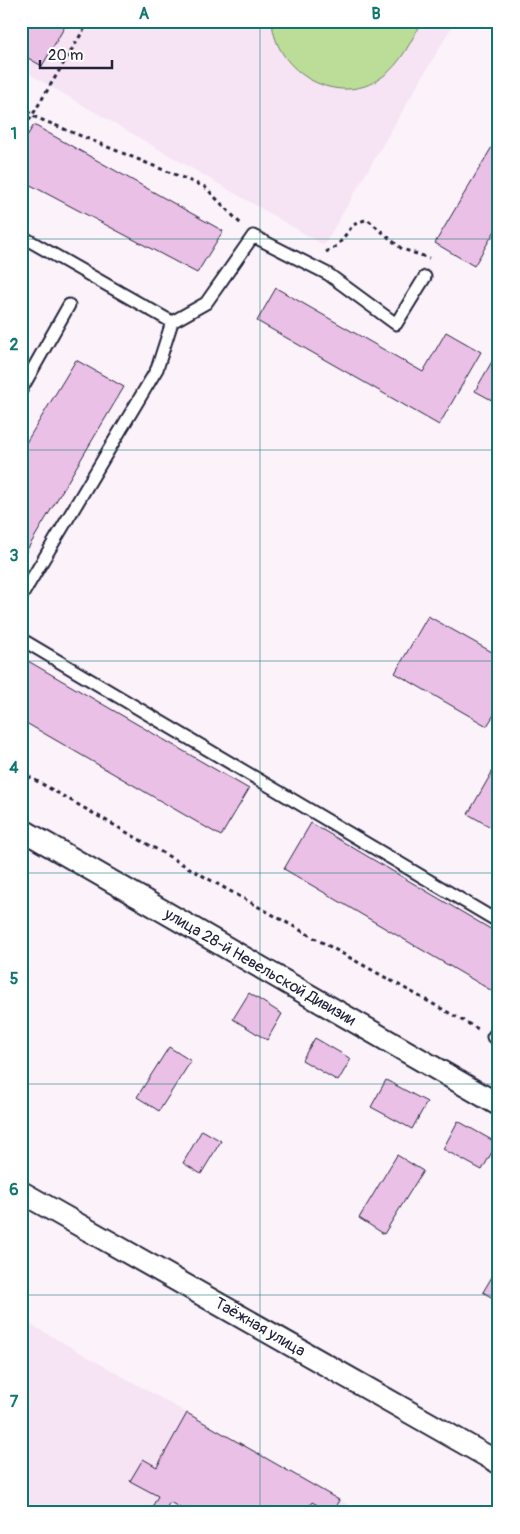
<svg xmlns="http://www.w3.org/2000/svg" width="520" height="1534" viewBox="0 0 520 1534" font-family="Pangolin,sans-serif">
<rect width="100%" height="100%" fill="#fbf2fa"/>
<filter id="ink" filterUnits="userSpaceOnUse"><feTurbulence type="fractalNoise" baseFrequency=".02" numOctaves="2"/><feDisplacementMap in="SourceGraphic" scale="10" xChannelSelector="R" yChannelSelector="G"/><feConvolveMatrix kernelMatrix="1 2 1 2 8 2 1 2 1" color-interpolation-filters="sRGB"/></filter>
<g filter="url(#ink)">
<path fill="#f6e3f4" d="M21 21H455L324 245 21 69Z
M21 1319 363 1513H21Z"/>
<path fill="#bbdd97" stroke="#6e8069" d="M272 21H422C411 41 401 64 382 77 339 109 275 73 272 21Z"/>
<path fill="#eac0e7" stroke="#22223b" d="M21 21H68L42 66 21 54Z
M34 125 223 231 197 273 21 180V145Z
M499 135V224L474 266 435 243Z
M276 288 423 372 446 332 481 352 439 425 257 321Z
M494 358 499 361V404L475 391Z
M76 360 124 387 21 560V451Z
M428 616 499 656V711L497 710 487 726 395 673Z
M28 661 249 789 221 836 21 720V672Z
M499 760V832L468 814Z
M311 823 499 934V995L284 869Z
M249 993 282 1014 267 1040 233 1019Z
M315 1038 351 1059 338 1081 302 1060Z
M169 1047 191 1061 159 1111 137 1097Z
M386 1080 427 1102 412 1129 371 1107Z
M458 1121 497 1143 482 1170 443 1149Z
M202 1130 221 1141 201 1174 183 1163Z
M397 1155 423 1171 384 1234 359 1218Z
M499 1265V1302L483 1292Z
M187 1413 339 1500 332 1513 312 1502 306 1513H189L170 1502 163 1513H149L158 1496 130 1481 143 1459 157 1467Z"/>
<g fill="none" stroke-linecap="round" stroke-linejoin="round">
<defs>
<path id="service" d="M21 236 172 322 157 369 21 597
M172 322 206 303 253 236 328 274 396 324 425 277
M21 390 69 305
M21 639 499 922
M493 1037 499 1029"/>
<path id="minor" d="M21 829 499 1105
M21 1192 499 1463"/>
</defs>
<use href="#service" stroke="#22223b" stroke-width="15"/>
<use href="#minor" stroke="#22223b" stroke-width="25"/>
<path stroke="#22223b" stroke-width="3" stroke-dasharray="4 4" stroke-linecap="butt" d="M21 106 35 117 205 187 241 224
M21 134 89 21
M326 252 337 246 353 225 367 219 402 249 429 258
M21 772 212 881 478 1029"/>
<use href="#service" stroke="#fff" stroke-width="11"/>
<use href="#minor" stroke="#fff" stroke-width="21"/>
</g>
</g>
<path fill="none" stroke="#0f766e" stroke-width="1" stroke-opacity="0.55" d="M260 21V1513M21 239H499M21 450H499M21 661H499M21 873H499M21 1084H499M21 1295H499"/>
<g text-anchor="middle" dominant-baseline="central" stroke-width="4" stroke-linejoin="round" paint-order="stroke">
<g font-size="16" fill="#22223b" stroke="#fff">
<text transform="translate(260 967) rotate(30)">улица 28-й Невельской Дивизии</text>
<text transform="translate(260 1327) rotate(30)">Таёжная улица</text>
</g>
</g>
<rect width="520" height="1534" fill="none" stroke="#fff" stroke-width="55"/>
<path d="M40 60v8h72v-8" fill="none" stroke="#22223b" stroke-width="2.5"/>
<text x="48" y="60" font-size="15" fill="#22223b" stroke="#ffffff" stroke-width="4" paint-order="stroke">20 m</text>
<rect x="28" y="28" width="464" height="1478" fill="none" stroke="#0f766e" stroke-width="2"/>
<g font-size="16" text-anchor="middle" font-weight="bold" fill="#0f766e">
<text x="144" y="19">A</text>
<text x="376" y="19">B</text>
<text x="14" y="139">1</text>
<text x="14" y="350">2</text>
<text x="14" y="561">3</text>
<text x="14" y="773">4</text>
<text x="14" y="984">5</text>
<text x="14" y="1195">6</text>
<text x="14" y="1407">7</text>
</g>
</svg>
